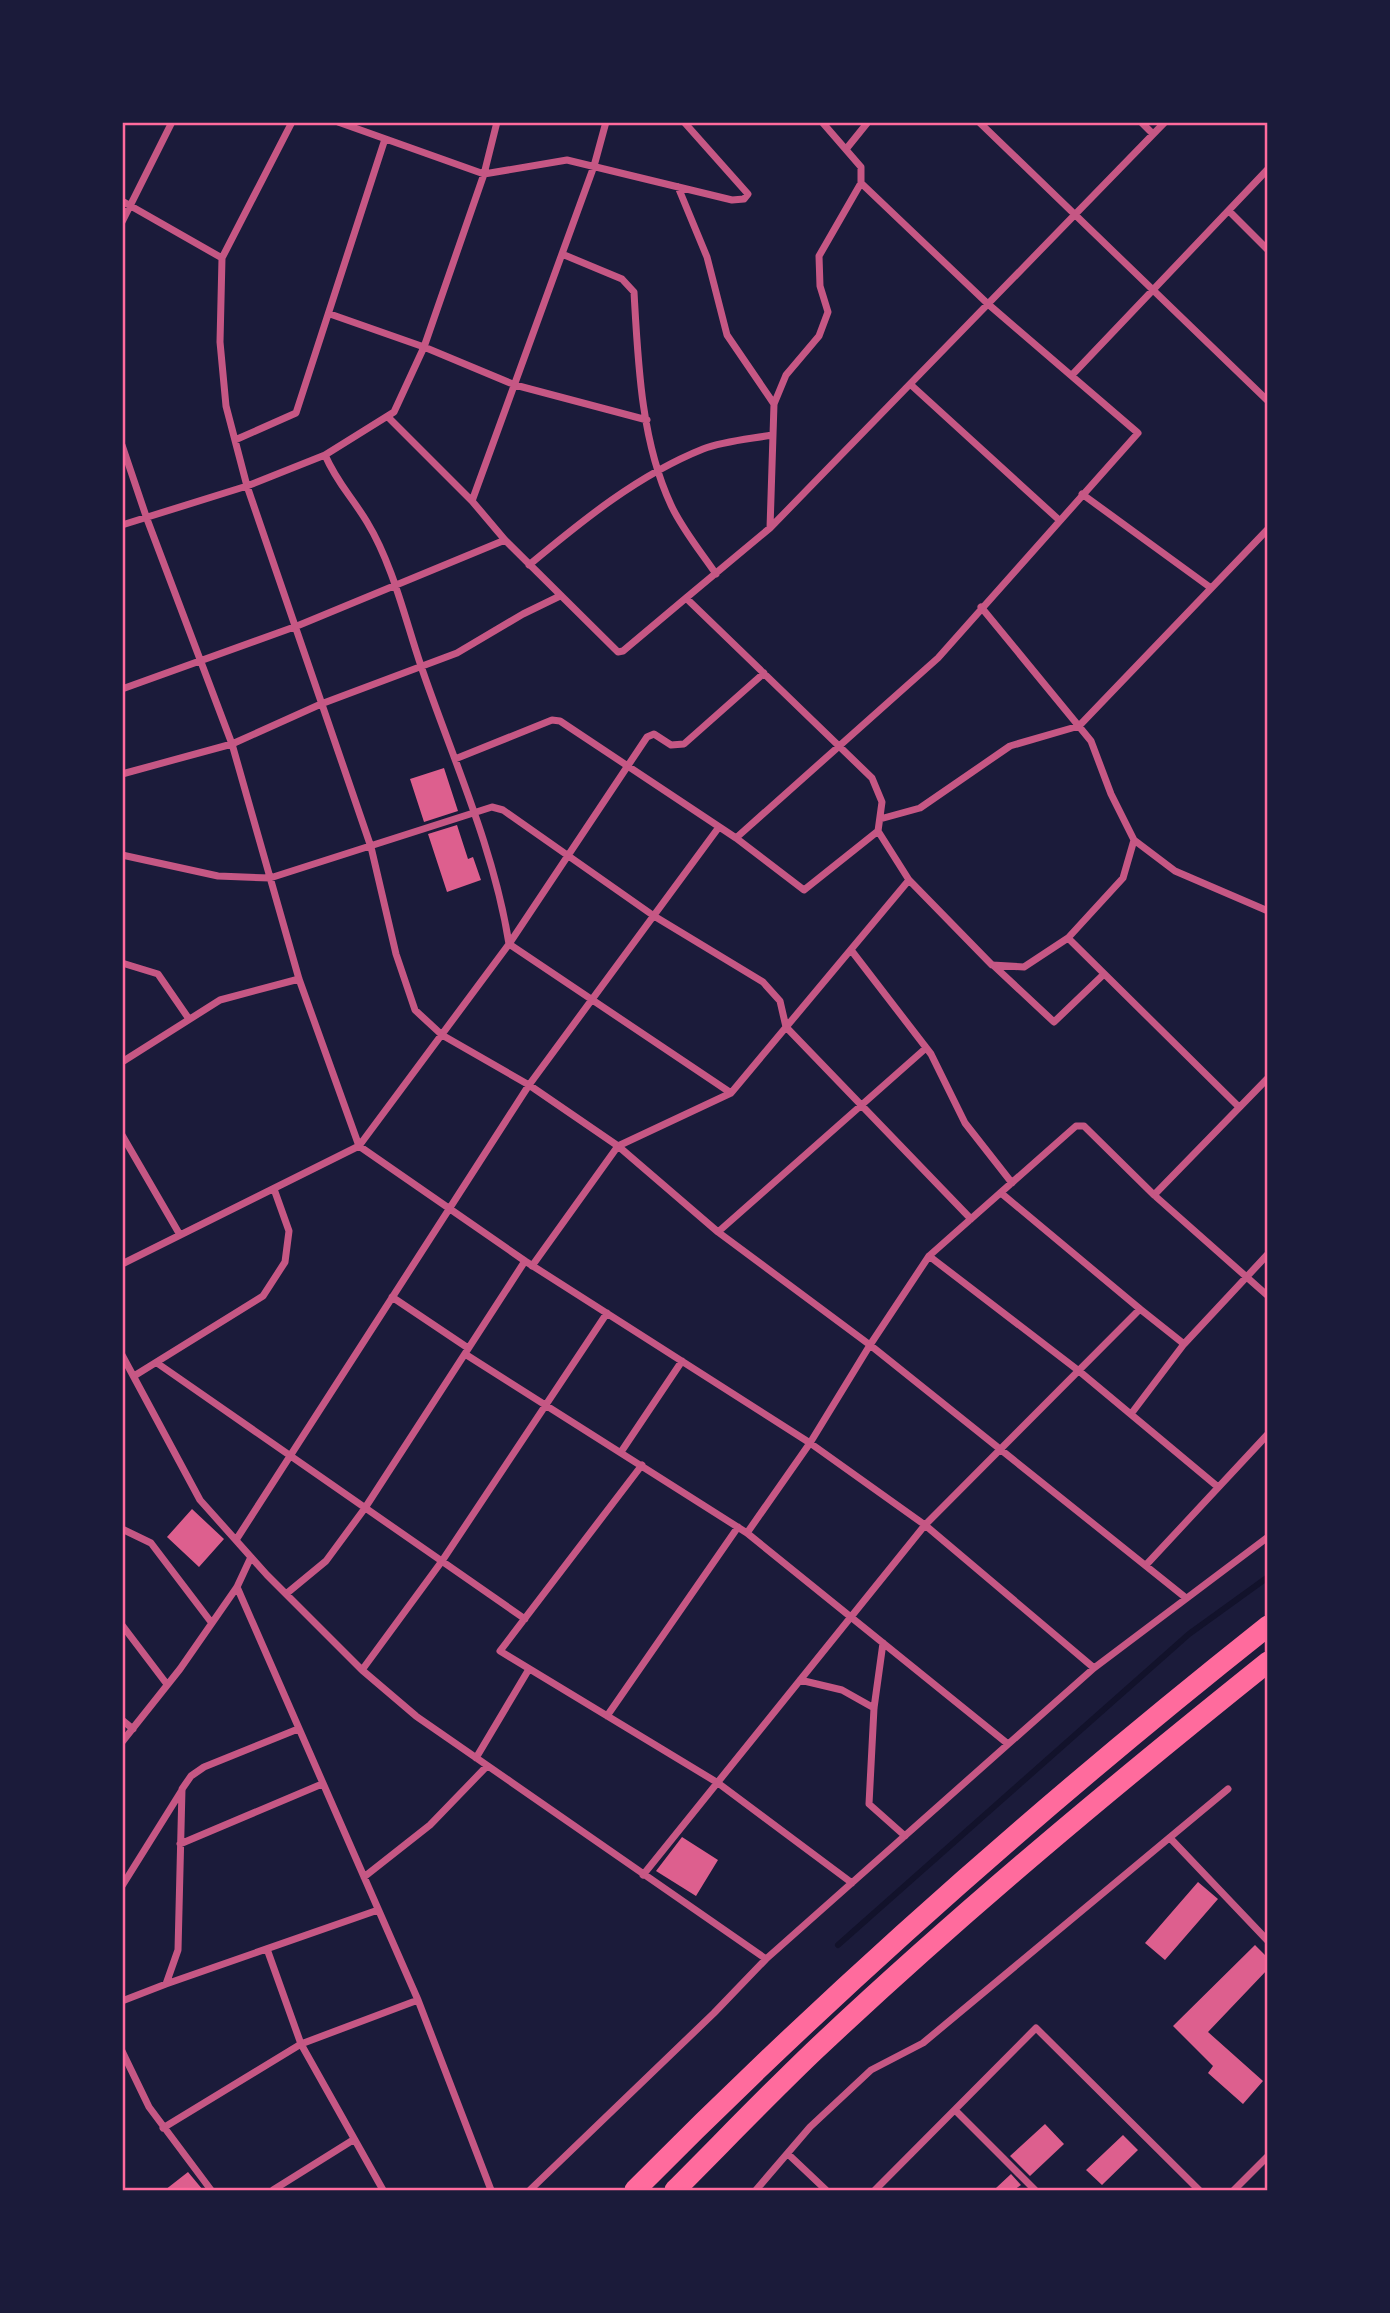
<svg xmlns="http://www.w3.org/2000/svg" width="1390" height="2313" viewBox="0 0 1390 2313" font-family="Karla,sans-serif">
<rect width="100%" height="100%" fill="#1b1b3a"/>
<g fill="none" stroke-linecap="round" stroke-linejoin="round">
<path stroke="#12122b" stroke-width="6" d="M838 1945 1189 1634 1268 1577"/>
</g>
<path fill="#dd5f8e" d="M444 768 458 811 424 822 410 779Z
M457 825 468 859 473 857 481 880 447 892 428 834Z
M192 1509 224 1539 199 1567 167 1537Z
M682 1837 718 1860 696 1896 656 1871Z
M1198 1882 1218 1899 1165 1960 1145 1943Z
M1255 1945 1268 1958V1969L1208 2032 1263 2081 1243 2104 1208 2073 1213 2066 1173 2026Z
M1045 2124 1064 2144 1030 2176 1010 2156Z
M1123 2135 1138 2150 1102 2185 1086 2170Z
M188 2172 203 2190H165Z
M1011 2174 1021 2185 1014 2190H998L996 2188Z"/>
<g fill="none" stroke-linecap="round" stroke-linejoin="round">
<path stroke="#c65784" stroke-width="7" d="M292 122 222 258 220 342 226 406 247 486 371 847 396 954 415 1010 442 1035 529 1085 618 1146 718 1232 870 1345 1186 1598
M338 122 484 174 567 160 732 200 744 199 748 194 684 122
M606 122 594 166 472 501 505 540 618 652 623 651 686 598
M979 122 1268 401
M1141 122 1153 134
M1165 122 770 528 686 598 872 778 882 802 878 831 909 880 992 965 1024 967 1068 938 1238 1106
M847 148 868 122
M678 187 707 257 727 335 774 404
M122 201 222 258
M1229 211 1268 250
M122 222 172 122
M562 254 622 279 634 292C638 362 641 441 671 505 682 529 701 552 716 574
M330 314 424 347 515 385 647 420
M1072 375 1268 169
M910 384 1058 519
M388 417 472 501
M235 440 296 413 385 139
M122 445 147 519 232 744 299 979 359 1146 525 1261 810 1443 925 1525 1094 1668
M325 455C337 483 352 497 367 522 393 565 405 619 421 666 452 757 494 848 509 944L731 1093
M1082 494 1211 588
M122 525 247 486 325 455 394 412 424 347 484 174 497 122
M770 528 774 404 786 375 819 336 828 312 820 286 819 256 861 183V167L822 122
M529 565C583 520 638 475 703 449 724 441 750 439 772 435
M981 607 1091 741 1111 794 1134 840 1175 871 1268 911
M122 689 297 626 505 540
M455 759 552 720 560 721 736 838 804 890 878 831
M122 774 232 744 321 704 457 653 523 614 560 596
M880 819 920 808 1010 746 1079 726 1268 529
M736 838 938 658 1138 433 988 304 861 183
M122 855 218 876 270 878 492 807 503 810 654 916 763 982 780 1001 786 1027 971 1219
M1068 938 1123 878 1134 840
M851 950 931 1054 965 1123 1012 1183
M122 963 158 974 189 1019
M993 965 1054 1022 1104 974
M122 1062 220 1000 299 979
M122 1135 180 1235
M1001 1193 1140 1309
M1154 1195 1268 1078
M718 1232 926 1048
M929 1256 1079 1371 1218 1487
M122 1264 359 1146 509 944 647 737 654 734 671 745 684 744 764 673
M532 1266 618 1146 731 1093 909 880
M392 1297 468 1348
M1184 1344 1268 1254
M465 1354 747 1533 1008 1744
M122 1355 200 1500 267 1575 362 1670 416 1716 766 1959
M157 1363 525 1619
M134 1376 263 1296 285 1262 289 1231 274 1189
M621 1452 682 1361
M642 1465 500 1651 718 1783 852 1883
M122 1529 151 1543 211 1622
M747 1533 810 1443 870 1345 929 1256 1076 1126H1084L1154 1195 1268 1296
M236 1540 529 1085 719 827
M1146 1565 1268 1434
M237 1587 418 2000 491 2190
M286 1594 326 1561 365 1508 525 1261
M122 1625 166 1683
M883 1643 874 1708 869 1804 905 1836
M362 1670 442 1561 607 1313
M800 1680 842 1690 874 1708
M607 1716 738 1527
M122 1720 133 1729
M122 1742 180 1669 237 1587 251 1557
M476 1758 529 1669
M1170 1838 1268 1941
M180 1844 322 1784
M643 1875 925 1525 1140 1309 1184 1344 1131 1414
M364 1877 430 1825 487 1766
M122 1886 182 1790
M267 1949 301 2044 383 2190
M166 1984 378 1910
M122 2001 166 1984 178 1950 182 1789 191 1776 204 1767 298 1729
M122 2051 149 2107 211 2190
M955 2110 1035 2190
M163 2128 301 2044 418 2000
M788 2154 826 2190
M273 2190 353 2140
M530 2190 714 2013 766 1959 1094 1668 1268 1537
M756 2190 810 2127 871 2070 923 2043 1228 1789
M875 2190 1036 2028 1199 2190
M1234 2190 1268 2156"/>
<path stroke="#ff6b9d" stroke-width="21" d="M635 2190C834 1989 1046 1802 1268 1626
M675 2190C721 2144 766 2097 813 2052 958 1915 1112 1787 1268 1662"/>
</g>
<rect width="1390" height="2313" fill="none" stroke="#1b1b3a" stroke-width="248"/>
<rect x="124" y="124" width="1142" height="2065" fill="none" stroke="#ff6b9d" stroke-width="2.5"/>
</svg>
